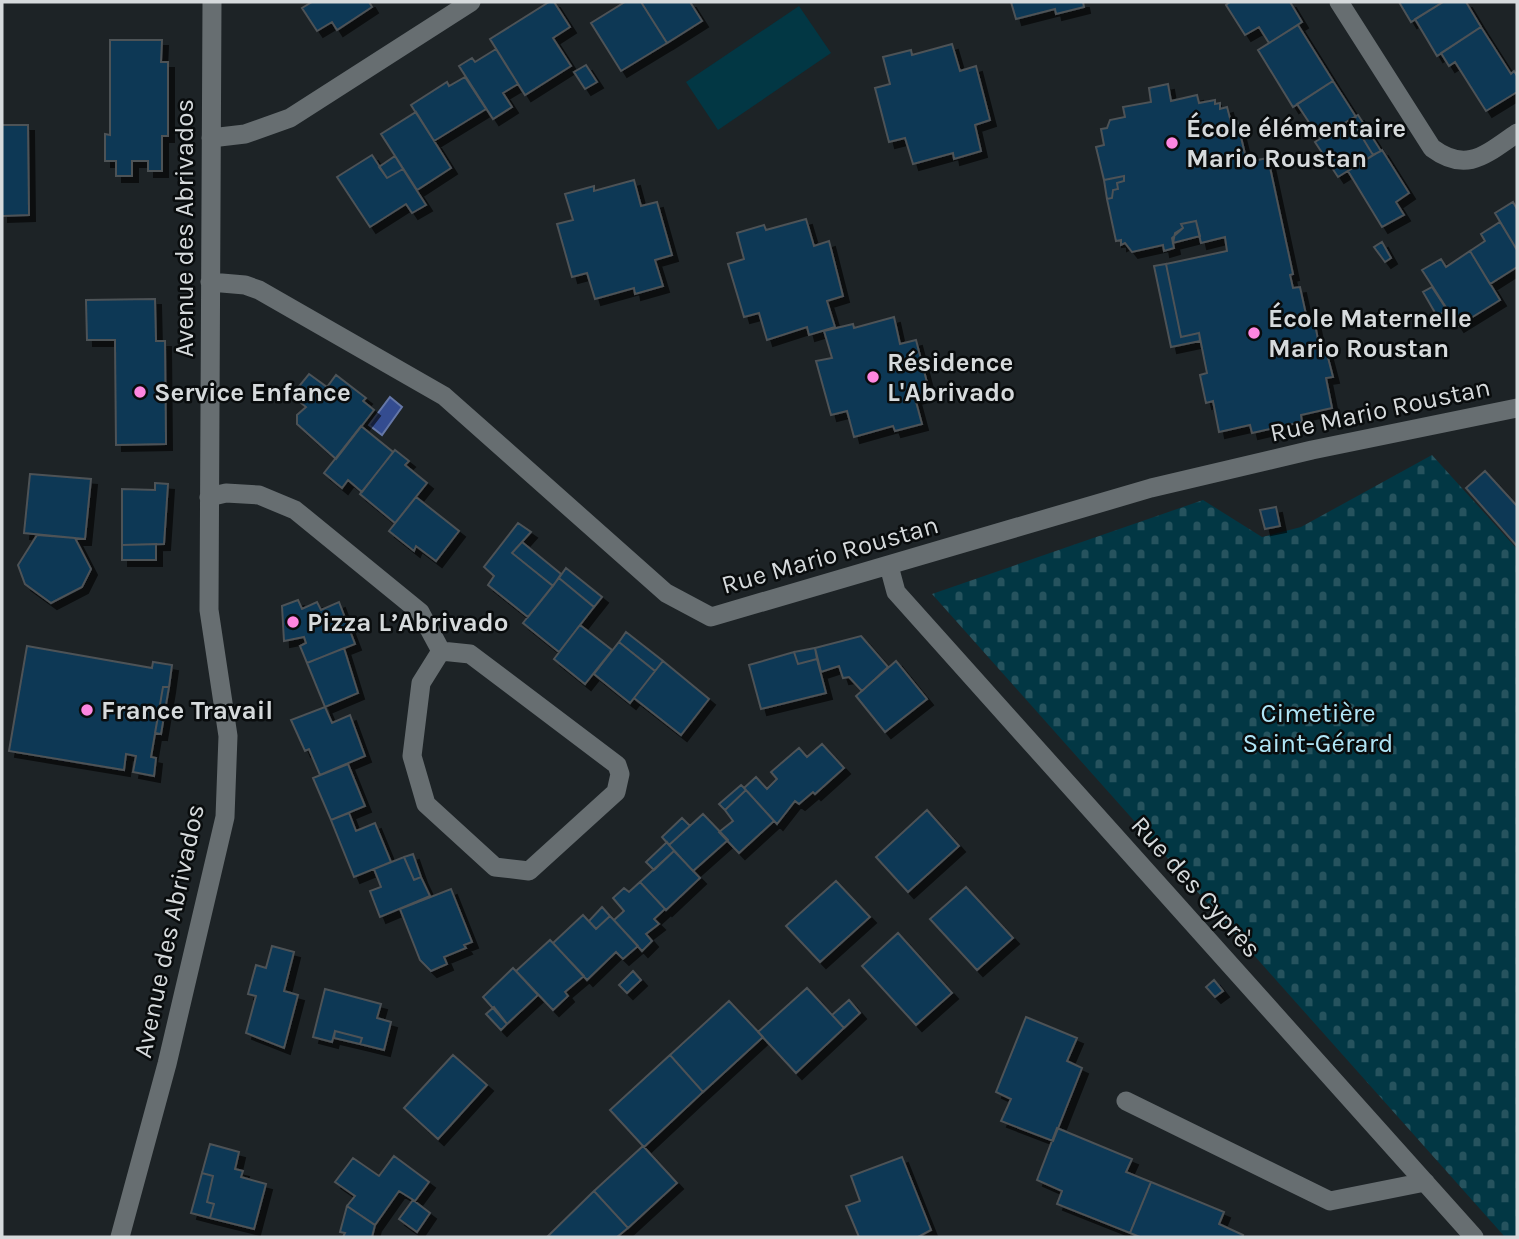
<svg xmlns="http://www.w3.org/2000/svg" width="1519" height="1239" viewBox="0 0 1519 1239" font-family="Karla,sans-serif">
<defs>
<pattern id="cemetery-stones" width="16" height="16" patternUnits="userSpaceOnUse" patternTransform="scale(1.75)"><rect width="16" height="16" fill="#023744"/><path d="M2 7V4a2 2 0 0 1 4 0v3zM10 15v-3a2 2 0 0 1 4 0v3z" fill="#26535e"/></pattern>
<filter id="shadow"><feDropShadow dx="6" dy="6" stdDeviation="0" flood-color="#0009"/></filter>
</defs>
<rect width="100%" height="100%" fill="#1d2326"/>
<path fill="url(#cemetery-stones)" d="M1432 455 1517 549V1237H1505L932 594 1203 500 1262 537 1301 527Z"/>
<path fill="#023744" d="M799 6 831 53 718 130 686 82Z"/>
<path fill="#344c90" stroke="#6577a7" stroke-width="2" d="M390 397 402 407 382 435 369 425Z"/>
<path fill="#0b3754" stroke="#4d5257" stroke-width="2" filter="url(#shadow)" d="M312 2H369L372 7 337 30 332 22 317 31 302 8Z
M549 2H554L570 27 553 38 571 66 525 95 490 39Z
M625 2H641L667 43 621 71 591 23Z
M641 2H690L702 21 667 43Z
M1011 2H1083L1084 7 1056 14 1055 9 1016 19Z
M1230 2H1290L1302 22 1269 43 1259 27 1245 35 1226 5Z
M1399 2H1443L1411 22Z
M1443 2H1466L1481 27 1437 56 1415 19Z
M1298 25 1333 81 1293 107 1258 50Z
M1481 27 1511 74 1514 71 1517 76V92L1486 111 1455 62 1449 66 1441 53Z
M110 40H162L161 62H168V136H162V171H148V161H132V176H116V161H105V134L110 135Z
M952 44 960 71 976 66 990 120 975 125 981 151 954 159 953 153 913 164 905 138 889 142 875 88 890 84 883 57 911 50 912 55Z
M496 49 518 84 503 93 512 107 493 119 459 66 472 58 475 62Z
M586 65 597 82 585 89 574 72Z
M465 77 486 109 434 141 411 105 447 82 449 86Z
M1333 81 1356 117 1320 139 1297 104Z
M1168 84 1171 101 1197 95 1199 103 1215 100V104L1220 103V109L1227 107 1231 122 1237 121 1247 162 1268 158 1293 274 1290 275 1293 288 1300 287 1307 319H1314L1320 350H1326L1333 377 1326 378 1332 408 1301 415 1302 422 1252 433 1250 425 1219 432 1213 401 1206 403 1200 375 1207 373 1199 333 1181 337 1166 264 1227 251 1225 237 1201 243 1196 221 1181 224 1183 228 1172 238 1174 248 1164 251 1163 245 1132 252 1125 243 1121 245V240L1116 241 1107 199 1112 198 1113 190 1118 189 1117 183 1124 181V176L1104 180 1096 147 1104 145 1101 129 1107 128 1110 120 1125 117 1123 107 1151 102 1149 88Z
M416 112 451 168 417 190 381 134Z
M1358 115 1381 151 1373 155 1351 119Z
M1351 119 1373 155 1338 177 1315 142Z
M2 125H28L29 215 2 216Z
M1382 150 1409 193 1396 202 1404 215 1382 227 1348 171Z
M372 155 387 178 403 169 426 205 412 213 406 204 370 227 337 177Z
M395 156 403 169 387 178 379 167Z
M1124 176V181L1117 183 1118 189 1113 190 1112 198 1107 199 1104 180Z
M634 180 641 206 657 202 672 255 655 260 663 286 635 294 634 288 595 299 587 273 572 277 557 224 573 220 565 194 594 186V191Z
M1513 202 1517 209V250L1495 213Z
M806 219 814 246 829 241 843 296 827 301 835 327 809 335 807 327 767 340 759 313 744 317 728 264 744 259 737 233 764 225 766 230Z
M1196 221 1200 236 1173 243 1175 233 1183 228 1181 224Z
M1500 222 1517 250V267L1490 284 1470 251 1485 241 1481 234Z
M1382 242 1391 258 1385 262 1374 247Z
M1470 251 1500 300 1458 326 1422 270 1441 259 1446 267Z
M1166 264 1181 337 1199 333 1200 341 1171 347 1154 266Z
M1432 287 1447 310 1437 316 1423 292Z
M155 299 156 341H165L166 444 116 445 115 340H87L86 300Z
M894 317 900 344 916 340 930 394 915 398 922 424 895 431 893 426 854 437 847 411 831 415 816 361 832 358 824 331 853 324 854 328Z
M309 374 327 387 336 375 366 398 363 401 374 410 336 459 297 424V415L306 407 301 403 306 398 296 390Z
M361 426 393 452 362 492 348 480 342 488 324 473Z
M395 450 409 461 405 465 427 483 395 523 360 494Z
M1485 471 1517 506V546L1466 488Z
M30 474 91 479 85 539 24 533Z
M155 483 168 484 164 544 122 545V489L155 490Z
M416 497 459 531 436 561 416 546 414 551 389 531Z
M1276 507 1280 526 1265 529 1260 510Z
M518 523 531 532 512 553 553 586 528 617 488 585 494 576 484 567Z
M37 535 75 538 91 569 82 587 51 603 25 584 18 565Z
M522 542 561 574 553 586 512 553Z
M156 544V560H122V545Z
M566 568 602 597 594 607 559 578Z
M559 578 594 607 559 652 523 623Z
M298 600 302 609 317 602 321 610 339 602 355 644 307 663 300 646 306 643 304 637 284 641 282 606Z
M580 625 612 650 585 684 554 659Z
M626 632 663 661 655 671 619 642Z
M861 636 888 667 862 691 849 677 843 678 839 666 821 672 815 648Z
M619 642 655 671 630 703 594 674Z
M27 646 152 668 153 662 172 665 169 687H163L151 757 156 758 154 776 133 772 136 756 126 754 124 770 9 751Z
M344 648 358 693 325 707 307 663Z
M815 648 817 659 798 664 794 652Z
M794 652 798 664 817 659 826 693 761 709 749 665Z
M663 661 709 699 681 735 634 698Z
M896 661 927 699 885 732 856 696Z
M163 687H169L161 734 155 733Z
M325 707 332 723 350 715 365 756 320 775 309 749 305 751 291 720Z
M822 744 844 768 815 794 813 792 799 804 795 801 777 824 744 788 756 777 767 789 777 779 771 772 799 748 807 757Z
M348 764 365 806 331 820 313 778Z
M741 785 746 790 725 810 719 804Z
M746 790 774 821 739 853 719 832 733 821 725 810Z
M927 810 959 846 908 892 876 857Z
M349 813 356 831 375 823 391 862 354 877 331 820Z
M703 814 728 840 693 871 669 845Z
M682 818 690 826 669 845 662 837Z
M667 842 674 851 654 870 646 862Z
M674 851 700 878 666 910 640 882Z
M413 854 421 877 414 880 404 857Z
M404 857 414 880 421 877 430 896 380 917 370 891 381 887 374 869Z
M836 881 870 917 820 962 786 926Z
M640 882 665 909 654 919 659 924 646 934 652 941 642 951 614 920 624 911 613 898 624 888 629 892Z
M966 887 1013 938 977 970 930 919Z
M451 889 472 942 464 945 466 948 444 957 447 964 431 971 420 960 400 909Z
M602 907 610 916 596 929 589 921Z
M583 915 596 929 610 916 638 946 623 959 616 952 587 980 553 943Z
M898 933 952 993 916 1025 862 966Z
M550 940 584 976 565 992 568 996 553 1010 516 971Z
M272 946 294 952 284 991 298 995 284 1048 246 1033 256 996 248 994 256 965 266 968Z
M513 968 538 995 507 1024 483 997Z
M633 971 641 980 627 993 619 985Z
M1214 980 1223 991 1215 997 1206 987Z
M807 988 844 1028 796 1073 758 1032Z
M325 989 381 1004 377 1018 391 1022 384 1050 360 1044 362 1038 335 1031 332 1042 313 1037Z
M849 1000 860 1013 844 1028 832 1015Z
M729 1001 763 1037 703 1092 670 1055Z
M494 1007 507 1024 501 1030 486 1014Z
M1026 1017 1077 1038 1067 1061 1082 1068 1053 1141 1001 1121 1011 1099 996 1092Z
M335 1031 362 1038 360 1044 334 1038Z
M453 1055 487 1085 438 1139 404 1108Z
M670 1055 703 1092 644 1147 610 1110Z
M1057 1128 1132 1159 1126 1172 1151 1182 1130 1233 1057 1204 1062 1191 1037 1180Z
M210 1144 239 1152 235 1169 243 1171 241 1177 266 1184 254 1229 210 1218 214 1204 207 1202 213 1176 202 1173Z
M643 1146 677 1183 628 1228 594 1191Z
M394 1156 429 1182 415 1201 399 1191 375 1225 347 1206 355 1196 335 1182 353 1158 379 1176Z
M902 1157 931 1230 918 1237H859L846 1206 860 1201 851 1176Z
M202 1173 213 1176 207 1202 214 1204 210 1218 191 1213Z
M1151 1182 1224 1212 1219 1224 1243 1235 1242 1237H1140L1130 1233Z
M594 1191 628 1228 617 1237H547Z
M413 1200 430 1213 417 1232 399 1219Z
M347 1206 375 1225 372 1237H343L345 1233 340 1232Z"/>
<g fill="none" stroke-linecap="round" stroke-linejoin="round">
<path stroke="#676e71" stroke-width="19" d="M1339 2 1432 148C1467 174 1486 154 1517 133
M211 138 245 134 290 118 471 2
M210 282 245 285 259 290 444 396 666 593 711 617 1151 488 1312 450 1517 408
M209 497 226 493 259 495 295 510 420 612 441 651 421 683 412 756 426 804 495 867 529 871 616 792 620 774 617 765 470 654 441 651
M889 566 896 592 1474 1237
M1126 1101 1330 1201 1425 1182
M120 1237 167 1064 225 817 228 736 209 610 212 2"/>
</g>
<g fill="#fe86e1" stroke="#090c0d" stroke-width="2.5">
<circle cx="1172" cy="143" r="7"/>
<circle cx="1254" cy="333" r="7"/>
<circle cx="873" cy="377" r="7"/>
<circle cx="140" cy="392" r="7"/>
<circle cx="293" cy="622" r="7"/>
<circle cx="87" cy="710" r="7"/>
</g>
<g text-anchor="middle" dominant-baseline="central" stroke-width="5" stroke-linejoin="round" paint-order="stroke">
<g font-size="26" font-weight="bold" fill="#d6dadc" stroke="#090c0d" text-anchor="start">
<text x="1186" y="128">École élémentaire<tspan x="1186" dy="30">Mario Roustan</tspan></text>
<text x="1268" y="318">École Maternelle<tspan x="1268" dy="30">Mario Roustan</tspan></text>
<text x="887" y="362">Résidence<tspan x="887" dy="30">L'Abrivado</tspan></text>
<text x="154" y="392">Service Enfance</text>
<text x="307" y="622">Pizza L’Abrivado</text>
<text x="101" y="710">France Travail</text>
</g>
<g font-size="26" fill="#d6dadc" stroke="#090c0d">
<text transform="translate(184 228) rotate(-90)">Avenue des Abrivados</text>
<text transform="translate(1380 410) rotate(-12)">Rue Mario Roustan</text>
<text transform="translate(830 555) rotate(-16)">Rue Mario Roustan</text>
<text transform="translate(1196 887) rotate(48)">Rue des Cyprès</text>
<text transform="translate(169 931) rotate(-78)">Avenue des Abrivados</text>
</g>
<g font-size="26" fill="#b0e5f6" stroke="#090c0d">
<text x="1318" y="713">Cimetière<tspan x="1318" dy="30">Saint-Gérard</tspan></text>
</g>
</g>
<rect width="1519" height="1239" fill="none" stroke="#d6dadc" stroke-width="7"/>
</svg>
